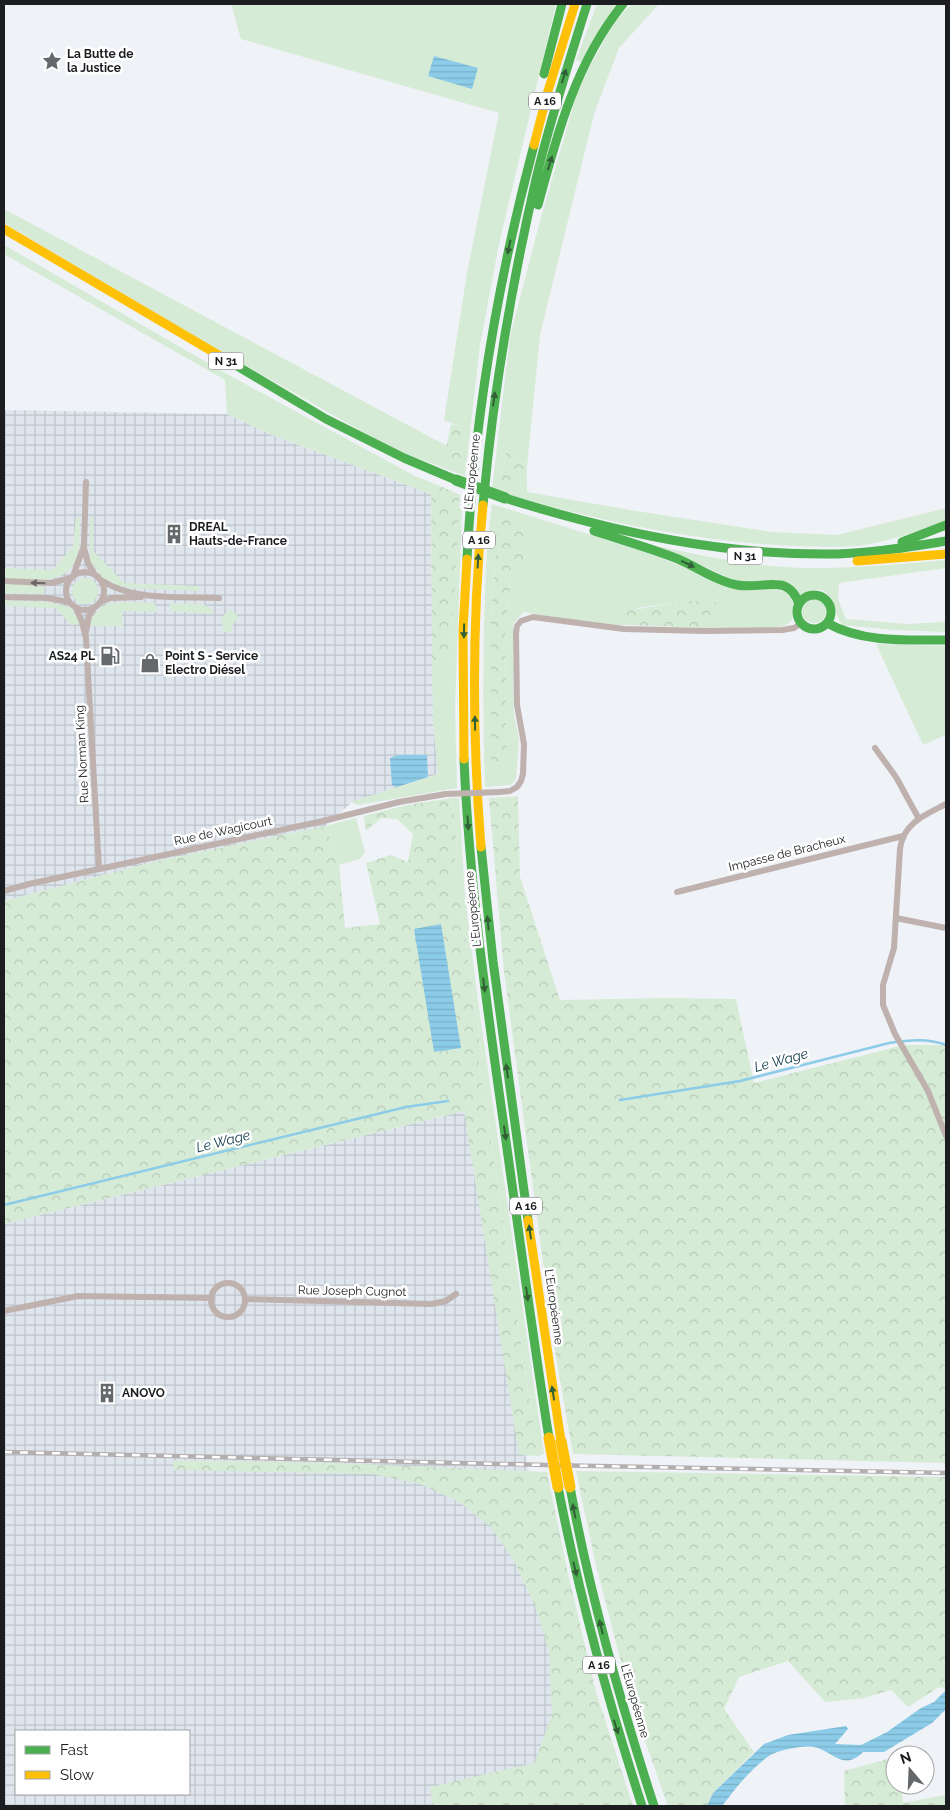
<svg xmlns="http://www.w3.org/2000/svg" width="950" height="1810" viewBox="0 0 950 1810" font-family="Raleway,sans-serif">
<defs>
<pattern id="industrial-grid" width="8" height="8" patternUnits="userSpaceOnUse" patternTransform="scale(1.25)"><rect width="8" height="8" fill="#dee5ed"/><path d="M0 4h8M4 0v8" fill="none" stroke="#bec4cb"/></pattern>
<pattern id="forest-crowns" width="20" height="18" patternUnits="userSpaceOnUse" patternTransform="scale(1.25)"><rect width="20" height="18" fill="#d6ebd6"/><path d="M2 6a3 3 0 1 1 6 0M12 15a3 3 0 1 1 6 0" fill="none" stroke="#b7c9b7"/></pattern>
<pattern id="water-rules" width="6" height="5" patternUnits="userSpaceOnUse" patternTransform="scale(1.25)"><rect width="6" height="5" fill="#8ccce8"/><path d="M0 2.5h6" fill="none" stroke="#78afc7"/></pattern>
</defs>
<rect width="100%" height="100%" fill="#eff2f6"/>
<path fill="url(#industrial-grid)" fill-rule="evenodd" d="M4 410 227 414 272 435 431 494 433 719 438 774 352 802 325 826 153 862 4 901Z
M464 1111 532 1490 583 1688 633 1806H4V1224ZM16 1731H189V1794H16Z"/>
<path fill="#d6ebd6" fill-rule="evenodd" d="M231 4H556L499 244 480 345 465 476 391 448 175 325 4 223V209L447 446 445 459 461 427 444 420 467 273 499 113 241 39Z
M597 4H620L581 62 576 60Z
M632 4H659L619 48 594 114 540 335 527 467 506 452 499 493 492 489 510 336 540 221 576 96 589 68 608 34 618 18Z
M4 245 225 373 415 476 440 486 438 492 431 490V494L272 435 227 414 225 380 4 254Z
M527 476V492L630 510 772 532 837 535 946 508V521C922 530 896 539 870 544 851 548 818 547 798 546 700 543 602 521 507 495Z
M492 504 645 552 714 579 782 589 789 592 794 602 792 620 786 625 779 627 701 628 713 601H686L637 608 619 619 627 625H607L524 612 515 621 513 626 514 714 519 740 516 779 511 785 485 787C483 734 483 680 484 626 485 585 486 545 492 504ZM496 553 513 567 505 626 507 767 503 770 491 764V618Z
M459 508 462 509 455 707 457 788 358 805 351 802 438 774 433 719 432 660 450 666Z
M90 516H93V551L124 583 199 586V591L131 588 115 585 103 578 90 561Z
M76 518H80C79 530 81 546 77 557 66 588 28 580 4 578V568L52 570 73 547Z
M657 546C710 558 762 568 816 568 860 568 903 564 946 560V568L839 583 838 599 846 619 907 624 945 622 946 632 895 630 842 625C831 607 832 577 802 595L739 582Z
M72 591a13 13 0 1 1 26 0a13 13 0 1 1-26 0Z
M4 584 45 586 44 594 4 593Z
M802 611a12 12 0 1 1 24 0a12 12 0 1 1-24 0Z
M4 600 47 602 70 607 77 616 80 624 71 625 56 608 4 606Z
M126 602 155 603 157 612 122 611 123 626H88C99 605 103 603 126 602Z
M172 603 203 604 212 609 214 614 171 611 169 605Z
M230 609 239 617 234 622 231 632H223L222 617Z
M876 644 946 646V735L923 745Z
M452 798H459L465 897 479 1009 544 1454 538 1456 479 1062 482 1058 461 907 452 885 457 845Z
M356 818 365 852 360 859 339 865 325 826Z"/>
<path fill="url(#forest-crowns)" d="M451 424 461 427 464 436 462 464 456 470 444 459Z
M506 452 527 467V476L507 495 499 493Z
M440 486 460 495 450 666 432 660 431 490 438 492Z
M499 515 520 519 529 530 524 566 513 567 505 626 507 767 503 770 491 764V618Z
M686 601H713L724 608 722 619 701 628 627 625 619 619 621 612Z
M518 796 520 877 560 1000 668 998 736 999 754 1083 904 1045H946V1463L573 1454 555 1351 504 972 489 798Z
M452 798 457 845 452 885 461 907 482 1058 479 1062 538 1456 519 1455 464 1111 4 1224V901L153 862 325 826 339 865 345 928 380 924 366 863 391 855 408 862 413 834 397 819 381 818 366 831 364 816 407 805Z
M174 1460 336 1463 547 1472 567 1569 596 1692 633 1806H433L430 1787 534 1763 552 1715 549 1651 535 1606 514 1561 491 1527 459 1502 420 1484 373 1474 173 1470Z
M576 1471 946 1477V1689L939 1687 908 1707 891 1690 864 1698 825 1702 788 1661 739 1677 724 1709 754 1752 713 1793 707 1806H668L631 1701 595 1561Z
M895 1757V1785H901L903 1803 946 1795V1806H845L844 1771Z"/>
<path fill="url(#water-rules)" d="M434 56 478 68 472 89 428 76Z
M398 755H427L428 777 397 787 392 785 390 758Z
M441 924 461 1048 434 1052 414 929Z
M946 1690V1709L932 1723 884 1752H863C843 1772 833 1751 814 1747 804 1745 778 1750 769 1756 750 1769 736 1788 722 1806H707L713 1793 764 1744 788 1735 846 1726 848 1729 835 1744 861 1745 887 1732 921 1708 934 1702Z"/>
<g fill="none" stroke-linecap="round" stroke-linejoin="round">
<path stroke="#8ccce8" stroke-width="2.5" d="M620 1100 740 1081 889 1043C909 1040 928 1038 946 1045
M4 1205 406 1107 448 1101"/>
<path stroke="#bfb1ae" stroke-width="6" d="M84 548 88 563 94 574
M66 591a19 19 0 1 1 38 0a19 19 0 1 1-38 0Z
M73 576 84 546 86 482
M101 580C134 602 181 596 219 598
M4 581 51 583 71 578
M4 597 47 598 69 602
M100 602 111 598 141 597
M76 608 82 622 86 638 99 869
M86 632 89 616 94 608
M875 748 896 777 919 819
M500 792 510 791 517 787 521 781 523 774 524 744 517 705 516 633 517 626 521 621 533 617 624 629 705 631 782 630 794 628 802 623
M946 804C925 815 903 823 900 849L894 948 883 985V1005L895 1034 928 1091 946 1136
M4 891 29 884 323 821 399 802 446 794
M677 892 903 836
M896 918 946 928
M211 1300a17 17 0 1 1 34 0a17 17 0 1 1-34 0Z
M245 1299 431 1304 446 1301 456 1294
M4 1311 78 1296 212 1298"/>
<path stroke="#4caf50" stroke-width="9" d="M544 74 562 4
M538 205C557 134 576 62 623 4
M232 363 326 419 404 458 456 480
M505 498C613 532 723 556 837 554 873 553 910 547 946 541
M483 505C493 395 511 287 536 179 550 120 569 62 587 4
M594 531C622 540 650 548 678 559 697 567 716 581 737 585 763 590 788 572 799 604
M902 542 946 525
M467 559C474 420 498 280 534 145
M797 612a17 17 0 1 1 34 0a17 17 0 1 1-34 0Z
M827 623C863 643 906 640 946 640
M464 759C469 880 486 1000 503 1120 518 1226 532 1332 549 1438
M481 847 493 961 528 1220
M558 1487C579 1595 608 1701 642 1806
M570 1487C590 1596 620 1701 654 1806"/>
<path stroke="#ffc107" stroke-width="9" d="M534 145 548 91 575 4
M4 229 232 363
M857 561 946 554
M464 759 463 630 467 559
M481 847C472 733 472 619 483 505
M528 1220 561 1441"/>
<defs>
<path id="rail" d="M4 1452 546 1465 946 1473"/>
</defs>
<use href="#rail" stroke="#b4aeaf" stroke-width="4.5"/>
<use href="#rail" stroke="#fff" stroke-width="2.5" stroke-dasharray="8" stroke-linecap="butt"/>
<path stroke="#bfb1ae" stroke-width="6" d="M446 794 500 792"/>
<path stroke="#4caf50" stroke-width="11" d="M456 480 505 498"/>
<path stroke="#ffc107" stroke-width="11" d="M549 1438 558 1487
M561 1441 570 1487"/>
</g>
<defs><path id="oneway-solid" d="M-6-.8H1V-3.2L6.5 0L1 3.2V.8H-6Z" transform="scale(1.25)"/></defs>
<g fill="#315f36">
<use href="#oneway-solid" transform="translate(564 76) rotate(-73)"/>
<use href="#oneway-solid" transform="translate(550 163) rotate(-73)"/>
<use href="#oneway-solid" transform="translate(509 247) rotate(102)"/>
<use href="#oneway-solid" transform="translate(494 399) rotate(-82)"/>
<use href="#oneway-solid" transform="translate(478 561) rotate(-87)"/>
<use href="#oneway-solid" transform="translate(688 564) rotate(25)"/>
<use href="#oneway-solid" transform="translate(464 631) rotate(91)"/>
<use href="#oneway-solid" transform="translate(475 723) rotate(-91)"/>
<use href="#oneway-solid" transform="translate(468 823) rotate(86)"/>
<use href="#oneway-solid" transform="translate(488 923) rotate(-96)"/>
<use href="#oneway-solid" transform="translate(484 985) rotate(83)"/>
<use href="#oneway-solid" transform="translate(507 1071) rotate(-98)"/>
<use href="#oneway-solid" transform="translate(505 1133) rotate(82)"/>
<use href="#oneway-solid" transform="translate(530 1232) rotate(-98)"/>
<use href="#oneway-solid" transform="translate(527 1294) rotate(82)"/>
<use href="#oneway-solid" transform="translate(553 1393) rotate(-99)"/>
<use href="#oneway-solid" transform="translate(574 1511) rotate(-102)"/>
<use href="#oneway-solid" transform="translate(575 1569) rotate(77)"/>
<use href="#oneway-solid" transform="translate(601 1627) rotate(-104)"/>
<use href="#oneway-solid" transform="translate(616 1727) rotate(73)"/>
</g>
<use fill="#6d6767" href="#oneway-solid" transform="translate(38 583) rotate(-178)"/>
<defs>
<symbol id="sight-bare" viewBox="-9 -9 18 18"><path d="M0-6L1.8-2.2L6-1.7L2.9 1.2L3.7 5.4L0 3.3L-3.7 5.4L-2.9 1.2L-6-1.7L-1.8-2.2Z" fill="#65686b" stroke="#fff" stroke-width="2.5" paint-order="stroke"/></symbol>
<symbol id="building-bare" viewBox="-9 -9 18 18"><path d="M-4-6H4V6H1V3H-1V6H-4ZM-2.5-4.3h1.7v1.8h-1.7ZM.8-4.3h1.7v1.8H.8ZM-2.5-1h1.7V.8h-1.7ZM.8-1h1.7V.8H.8Z" fill="#65686b" stroke="#fff" stroke-width="2.5" paint-order="stroke"/></symbol>
<symbol id="fuel-bare" viewBox="-9 -9 18 18"><path d="M-5.5-6h7V0h2V4h1.3V-2.5L3-4.5l.8-.8L6-3V5H2.5V1h-1V6h-7ZM-4.2-4.7v3.2H.2V-4.7Z" fill="#65686b" stroke="#fff" stroke-width="2.5" paint-order="stroke"/></symbol>
<symbol id="shop-bare" viewBox="-9 -9 18 18"><path d="M-5-2.5h2.3a2.7 3.5 0 0 1 5.4 0H5L5.5 6h-11ZM-1.5-2.5h3a1.5 2.3 0 0 0-3 0Z" fill="#65686b" stroke="#fff" stroke-width="2.5" paint-order="stroke"/></symbol>
</defs>
<g fill-rule="evenodd">
<use href="#sight-bare" x="38" y="47" width="28" height="28"/>
<use href="#building-bare" x="160" y="520" width="28" height="28"/>
<use href="#fuel-bare" x="96" y="642" width="28" height="28"/>
<use href="#shop-bare" x="136" y="649" width="28" height="28"/>
<use href="#building-bare" x="93" y="1379" width="28" height="28"/>
</g>
<g text-anchor="middle" dominant-baseline="central" stroke-width="5" stroke-linejoin="round" paint-order="stroke">
<g fill="#fff" stroke="#5f6163" stroke-width="1">
<rect x="529" y="92.5" width="32" height="17" rx="4"/>
<rect x="208.5" y="352.5" width="35" height="17" rx="4"/>
<rect x="463" y="531.5" width="32" height="17" rx="4"/>
<rect x="727.5" y="547.5" width="35" height="17" rx="4"/>
<rect x="510" y="1197.5" width="32" height="17" rx="4"/>
<rect x="583" y="1656.5" width="32" height="17" rx="4"/>
</g>
<g font-size="11" font-weight="bold" fill="#1b1d20">
<text x="545" y="101">A 16</text>
<text x="226" y="361">N 31</text>
<text x="479" y="540">A 16</text>
<text x="745" y="556">N 31</text>
<text x="526" y="1206">A 16</text>
<text x="599" y="1665">A 16</text>
</g>
<g font-size="12" font-weight="bold" fill="#1b1d20" stroke="#fff" text-anchor="start">
<text x="67" y="54">La Butte de<tspan x="67" dy="14">la Justice</tspan></text>
<text x="189" y="527">DREAL<tspan x="189" dy="14">Hauts-de-France</tspan></text>
<text x="95" y="656" text-anchor="end">AS24 PL</text>
<text x="165" y="656">Point S - Service<tspan x="165" dy="14">Electro Diésel</tspan></text>
<text x="122" y="1393">ANOVO</text>
</g>
<g font-size="12" fill="#1b1d20" stroke="#fff">
<text transform="translate(472 472) rotate(-84)">L'Européenne</text>
<text transform="translate(82 754) rotate(-93)">Rue Norman King</text>
<text transform="translate(223 831) rotate(-12)">Rue de Wagicourt</text>
<text transform="translate(787 853) rotate(-14)">Impasse de Bracheux</text>
<text transform="translate(473 909) rotate(-96)">L'Européenne</text>
<text transform="translate(352 1291) rotate(1)">Rue Joseph Cugnot</text>
<text transform="translate(554 1307) rotate(82)">L'Européenne</text>
<text transform="translate(635 1701) rotate(74)">L'Européenne</text>
</g>
<g font-size="14" font-style="italic" fill="#0c3646" stroke="#fff">
<text transform="translate(781 1060) rotate(-15)">Le Wage</text>
<text transform="translate(223 1141) rotate(-14)">Le Wage</text>
</g>
</g>
<rect width="950" height="1810" fill="none" stroke="#1b1d20" stroke-width="10"/>
<rect x="15" y="1730" width="175" height="65" fill="#ffffff" stroke="#a4a5a6"/>
<rect x="25" y="1746" width="25" height="8" fill="#4caf50" stroke="#a4a5a6"/>
<text x="60" y="1755" font-size="15" fill="#1b1d20">Fast</text>
<rect x="25" y="1771" width="25" height="8" fill="#ffc107" stroke="#a4a5a6"/>
<text x="60" y="1780" font-size="15" fill="#1b1d20">Slow</text>
<g transform="translate(910 1770) rotate(341)"><circle r="24" fill="#ffffff" stroke="#a4a5a6"/>
<path d="M0-4L9 19L0 12L-9 19Z" fill="#65686b"/>
<text y="-8" font-size="14" font-weight="bold" text-anchor="middle" fill="#1b1d20">N</text>
</g>
</svg>
